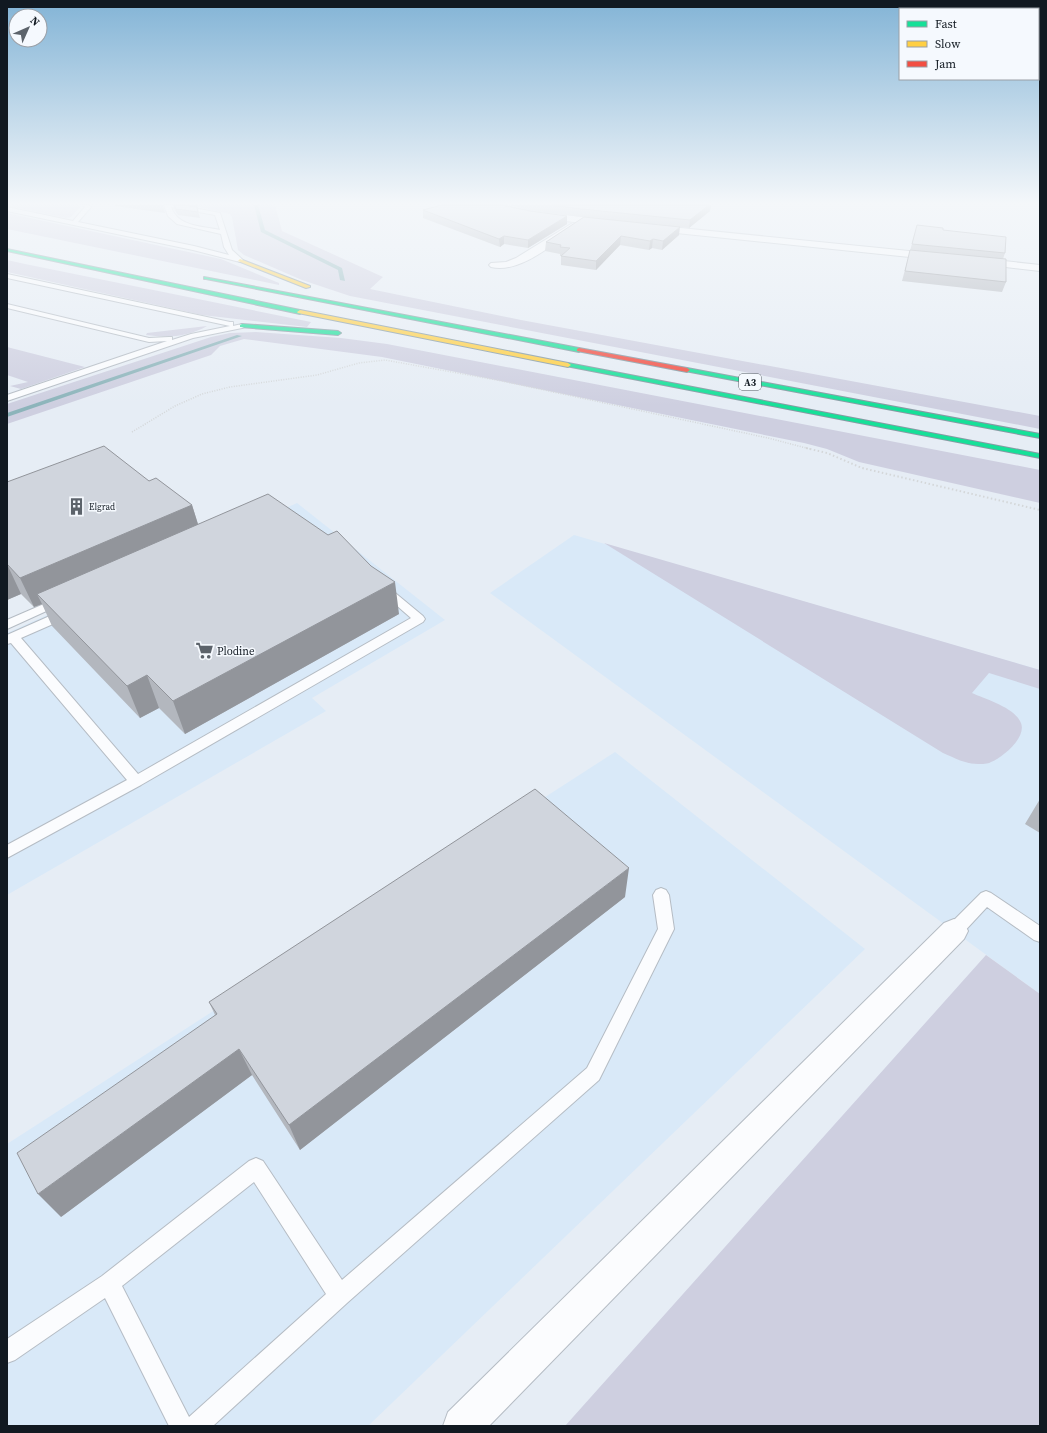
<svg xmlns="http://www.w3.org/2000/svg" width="1047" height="1433" viewBox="0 0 1047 1433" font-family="'Source Serif 4',serif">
<rect width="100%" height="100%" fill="#e6edf5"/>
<path fill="#d9e9f8" d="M297 503 445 620 312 698 326 711 7 895V633Z
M574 535 1040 670V994L490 593Z
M615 752 865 949 368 1426H7V1144Z"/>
<path fill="#cecfe0" d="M16 205H78L80 207 71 217 66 218 9 206Z
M197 205H275L282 231 383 277 370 289 521 320 1040 416V429L350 296 302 280 244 255 238 250 232 217 230 214 195 206Z
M7 213 221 259 279 283V285L7 229Z
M7 260 25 264 311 322 307 327 202 315 7 272Z
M207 326C188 337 167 338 146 335L147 333Z
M256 332 341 338 387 344 1040 470V503L859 462 827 449 804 443 382 357 244 339 220 346 211 355 7 424V404L211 337 230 333Z
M7 347 85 367 21 389 10 386 28 382 7 375Z
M604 543 1040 670V689L989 673 972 693C985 699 1013 707 1020 721 1029 736 1003 757 991 762 988 764 982 764 978 764 965 764 955 758 943 753Z
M986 955 1040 994V1426H565Z"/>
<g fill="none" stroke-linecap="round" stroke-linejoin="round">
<path fill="#8cb4ba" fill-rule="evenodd" d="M254 205H258L265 230 342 268 345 281 340 280 338 270 261 232Z
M237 335 242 336 7 417V413Z"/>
<defs>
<path id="lane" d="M83 205H89L91 207 78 222 194 246 229 255 224 247 221 234 177 224 168 216 164 205H177L220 213 232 250 243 260 240 262 193 250 7 211V207L73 221 85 207ZM171 207 215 215 220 230C202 226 178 227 171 207Z
M7 274 230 322H233V326L242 324 246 326 242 328 193 338 7 401V395L167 341 149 342 7 308V304L149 338 169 337H172V340L191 334 230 326 7 278Z
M384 586 388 587 423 616 425 619 423 622 141 785 7 858V845L127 780 11 643 7 644V635L61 611H69L71 614 69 617 21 638 138 774 411 618 380 591 378 589 380 587Z
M60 597 64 599 66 601 64 603 7 629V620Z
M661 888 666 890 669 895 674 929 599 1080 347 1303 213 1426H169L105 1298 15 1360 7 1363V1339L102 1276 249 1161 256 1158 263 1161 342 1280 587 1068 658 929 653 895 656 890ZM254 1182 326 1294 189 1417 122 1286Z
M986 891 991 893 1040 926V942L1034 940 987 907 960 936 954 938 948 936 946 931 948 926 981 893Z"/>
<path id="street" d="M482 205H501L530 211 609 220 614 223 609 226 530 217 483 207Z
M571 224 576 227 575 229C553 244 519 274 491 267L489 265 491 263 506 262 516 258Z
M651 225 939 254 945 257 939 260 647 230 646 228Z
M976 258 1040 265V271L972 263 970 261 972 259Z
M954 919 964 923 968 931 964 939 489 1426H443L448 1412 944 923Z"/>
<path id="fast" d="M7 249 300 310 303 312 300 314 7 251Z
M204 277 579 348 582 350 579 352 206 279H204Z
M242 324 338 331 341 333 338 335 240 327V325Z
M568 363 1040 454V458L566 366 565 365Z
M687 368 1040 434V438L685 371 684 370Z"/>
<path id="slow" d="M240 259 310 286V287L306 288 238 261Z
M300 310 568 363 571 365 568 367 298 313 297 312Z"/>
<path id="jam" d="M579 348 687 368 690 370 687 372 577 351V349Z"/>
</defs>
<use href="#lane" stroke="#b5bcc4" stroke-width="2"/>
<use href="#street" stroke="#b5bcc4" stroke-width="2"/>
<use href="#fast" stroke="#879ba4" stroke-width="2"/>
<use href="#slow" stroke="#879ba4" stroke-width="2"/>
<use href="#jam" stroke="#879ba4" stroke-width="2"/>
<path stroke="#d4d7d9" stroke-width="1.5" stroke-dasharray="1 1.5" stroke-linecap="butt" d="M132 432 175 406 202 394 230 387 317 375 359 363 385 360 502 381 768 438 810 449"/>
<path stroke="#d4d7d9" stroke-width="2" stroke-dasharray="1.5 2.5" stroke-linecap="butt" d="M806 448 827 453 862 468 1040 510"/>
<use href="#lane" fill="#fbfcfe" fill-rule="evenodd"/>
<use href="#street" fill="#fbfcfe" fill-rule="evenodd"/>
<use href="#fast" fill="#16e098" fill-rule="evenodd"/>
<use href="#slow" fill="#ffcf43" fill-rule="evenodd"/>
<use href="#jam" fill="#f24e42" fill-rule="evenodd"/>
</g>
<path fill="#b3b7be" d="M115 205H163L165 213 115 206Z
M173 205H184L197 207 200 218 178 215 174 209Z
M185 205H197L198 207Z
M508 205H711L710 211 689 228 581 217 530 210Z
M423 210 530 211 567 216V224L528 248 504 244 500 247 423 218Z
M584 217 679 235 662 250 652 248 649 250 620 245 596 270 561 265V256H560V254L545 251 546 242Z
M917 225 943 230 1005 253 1003 259 1006 282 1002 292 902 281Z
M149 481 192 505 198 524 399 614 185 734 159 708 140 718 52 626 42 604 34 607 21 594 7 600V482Z
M1040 799V833L1025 824Z
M625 897 300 1150 252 1075 61 1217 215 1015 209 1002Z"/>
<path fill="#92959b" d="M709 205H711L710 211 689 228 690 220Z
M567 216V224L528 248V240Z
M680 227 679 235 662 250 663 241Z
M504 236V244L500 247 499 239Z
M621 236 620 245 596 270V261Z
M653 239 652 248 649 250 650 241Z
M192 505 201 534 37 594 42 604 34 607 20 578Z
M7 564 21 594 7 600Z
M395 582 399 614 185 734 173 701Z
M147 675 159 708 140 718 127 686Z
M629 868 625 897 300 1150 289 1125Z
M239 1049 252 1075 61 1217 38 1194Z"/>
<path fill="#d0d5dd" stroke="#92959b" d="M174 205H184L197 207 198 212 176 209Z
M442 205H501L530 211 567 216 528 240 504 236 499 239 423 210Z
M551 205H709L690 220 581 209Z
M584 217 680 227 663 241 653 239 650 241 621 236 596 261 561 256 570 248 560 247 561 245 546 242Z
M917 225 943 228V230L1006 237 1005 253 912 244Z
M910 250 1006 259V282L905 271Z
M104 446 149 481 156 478 192 505 20 578 7 564V482Z
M268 494 328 535 337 531 371 566 395 582 173 701 147 675 127 686 37 594Z
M535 789 629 868 289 1125 239 1049 38 1194 17 1153 217 1014 209 1002Z"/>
<linearGradient id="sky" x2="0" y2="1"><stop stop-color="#83b4d6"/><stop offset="0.5" stop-color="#f4f7fa"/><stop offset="1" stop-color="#f4f7fa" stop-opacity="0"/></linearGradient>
<rect width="1047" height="406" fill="url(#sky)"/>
<defs>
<symbol id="building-bare" viewBox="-9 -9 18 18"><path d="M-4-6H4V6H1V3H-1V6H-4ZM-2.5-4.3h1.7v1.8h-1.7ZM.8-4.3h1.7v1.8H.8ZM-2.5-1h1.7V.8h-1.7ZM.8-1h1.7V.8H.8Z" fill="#5c636b" stroke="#f5f9fe" stroke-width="2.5" paint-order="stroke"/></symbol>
<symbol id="supermarket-bare" viewBox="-9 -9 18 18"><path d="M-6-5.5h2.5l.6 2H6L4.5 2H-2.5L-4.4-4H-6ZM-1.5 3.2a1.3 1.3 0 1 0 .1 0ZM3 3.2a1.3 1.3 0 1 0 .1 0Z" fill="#5c636b" stroke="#f5f9fe" stroke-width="2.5" paint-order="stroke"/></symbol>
</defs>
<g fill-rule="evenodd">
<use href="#building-bare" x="64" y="494" width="25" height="25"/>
<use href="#supermarket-bare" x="192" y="638" width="25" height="25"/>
</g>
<g text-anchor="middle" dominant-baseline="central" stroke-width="3" stroke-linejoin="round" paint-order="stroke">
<g font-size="9" fill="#111921" stroke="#f5f9fe" text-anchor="start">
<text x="89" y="507">Elgrad</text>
</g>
<rect fill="#f5f9fe" stroke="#555c63" stroke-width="1" x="739" y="374" width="22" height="16" rx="3"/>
<g font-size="10" font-weight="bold" fill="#111921">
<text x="750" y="382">A3</text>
</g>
<g font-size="11" fill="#111921" stroke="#f5f9fe" text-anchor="start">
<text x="217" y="651">Plodine</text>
</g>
</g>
<rect width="1047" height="1433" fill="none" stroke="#111921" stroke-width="16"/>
<rect x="899" y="8" width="140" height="72" fill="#f5f9fe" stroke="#9a9fa6"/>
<rect x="907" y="21" width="20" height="6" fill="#16e098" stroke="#9a9fa6"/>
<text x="935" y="28" font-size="12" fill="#111921">Fast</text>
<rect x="907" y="41" width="20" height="6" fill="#ffcf43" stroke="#9a9fa6"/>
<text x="935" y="48" font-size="12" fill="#111921">Slow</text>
<rect x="907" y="61" width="20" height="6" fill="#f24e42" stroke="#9a9fa6"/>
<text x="935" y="68" font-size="12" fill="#111921">Jam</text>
<g transform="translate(28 28) rotate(45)"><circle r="19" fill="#f5f9fe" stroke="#9a9fa6"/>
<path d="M0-3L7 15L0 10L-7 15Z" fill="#5c636b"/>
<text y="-6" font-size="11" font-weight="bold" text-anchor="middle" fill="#111921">N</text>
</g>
</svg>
